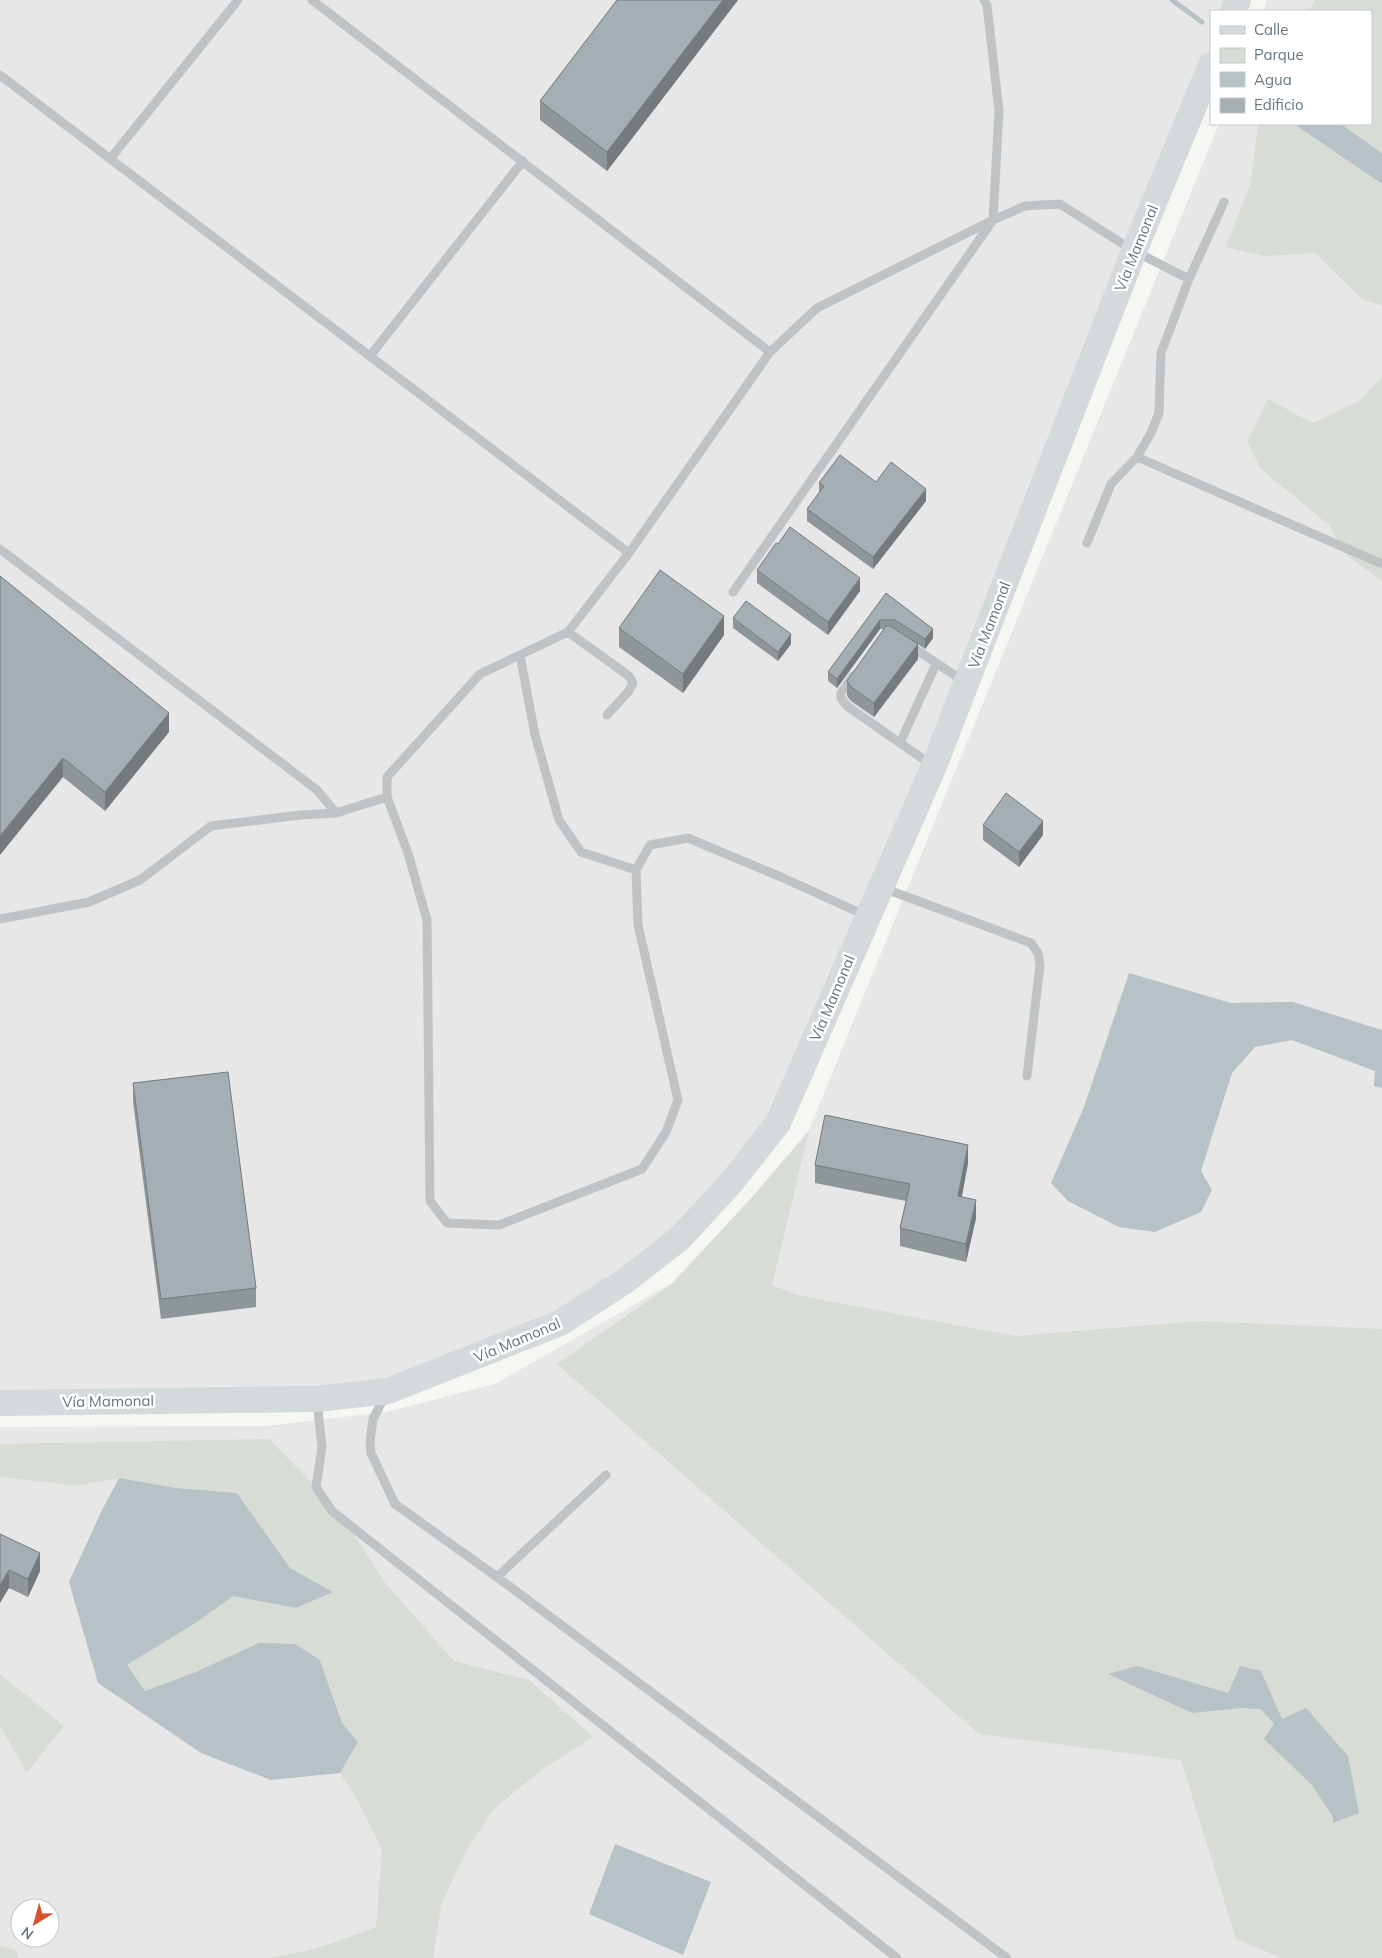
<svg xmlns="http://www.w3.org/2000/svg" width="1382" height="1958" viewBox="0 0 1382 1958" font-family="Mulish,sans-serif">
<rect width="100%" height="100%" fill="#f6f6f2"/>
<path fill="#e6e7e6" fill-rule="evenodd" d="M0 0H1238L1233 11H1211V65L778 1123 625 1281 388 1391 0 1403Z
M1267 0H1382V153L1341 124H1371V11H1263Z
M1219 124H1294L1382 184V1958H0V1427L266 1426 386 1412 495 1384 672 1283 754 1195 809 1130ZM20 1908H50V1938H20Z"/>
<path fill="#d7dcd4" d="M1315 0H1382V153L1341 124H1371V11H1309Z
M1258 124H1294L1382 184V306L1362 299 1315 253 1264 256 1226 247 1251 182Z
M1382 377V581L1345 554 1330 526 1261 469 1247 442 1268 399 1312 423 1358 402Z
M809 1131 772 1285 797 1295 1015 1336 1199 1321 1382 1329V1958H1282L1236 1939 1181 1760 979 1734 557 1364 672 1284 754 1195Z
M269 1439 338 1510 386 1584 454 1661 529 1680 593 1737 541 1770 493 1810 465 1853 441 1905 433 1958H269C307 1953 340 1941 376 1927L382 1849 356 1798 340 1773 358 1742 342 1723 320 1660 196 1672 145 1691 126 1666 197 1622 233 1596 296 1608 333 1592 290 1568 237 1493 176 1488 119 1478 77 1486 0 1477V1444Z
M0 1674 64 1726 27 1773 0 1726Z
M0 1946 16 1950 18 1958H0Z"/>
<path fill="#b6c2c6" d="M1294 124H1341L1382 153V184Z
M1129 973 1231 1003 1293 1002 1382 1030V1088L1374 1086 1375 1071 1292 1040 1255 1047 1232 1073 1201 1171 1212 1190 1201 1212 1155 1232 1119 1227 1068 1201 1051 1183 1084 1107Z
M119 1478 176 1488 237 1493 290 1568 333 1592 296 1608 233 1596 197 1622 127 1665 145 1691 196 1672 259 1643 295 1644 320 1660 342 1723 358 1742 340 1773 271 1780 201 1753 98 1683 69 1582 102 1510Z
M1137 1666 1228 1693 1240 1666 1261 1671 1282 1719 1306 1708 1348 1756 1359 1813 1333 1823V1817L1312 1785 1264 1739 1274 1724 1261 1709 1241 1708 1192 1713 1108 1674Z
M615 1844 711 1882 683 1955 589 1914Z"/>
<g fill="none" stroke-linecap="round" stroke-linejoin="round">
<path stroke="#b6c2c6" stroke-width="5" d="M1172 0 1202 22"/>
<path stroke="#bfc3c6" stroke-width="9" d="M312 0 770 352
M0 75 629 553
M110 159 238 0
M370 356 523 161
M1137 457 1382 564
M1087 543 1111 484 1137 457 1151 433 1159 413 1161 353 1189 279 1224 202
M0 549 317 790 336 813
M733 592 993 220 999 111 987 5 984 0
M568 632 629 676 633 683 628 692 607 715
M909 645 965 682
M520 655 535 735 559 820 581 852 636 870
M853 676 841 693V698L847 706 900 743
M932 765 900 743 936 664
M387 797V777L480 674 568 632 629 553 770 352 817 308 993 220 1025 206 1060 204 1134 251 1189 279
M883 888 1031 943 1038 953 1040 965 1027 1076
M0 919 89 902 140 880 211 826 300 815 336 813 387 797 408 853 427 920 430 1201 447 1223 499 1225 642 1169 666 1132 678 1100 638 925 636 870 650 845 688 838 781 877 867 916
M385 1396 373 1419 370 1442 371 1453 395 1504 497 1577 1007 1958
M317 1401 322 1447 316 1487 332 1511 897 1958
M497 1577 606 1475"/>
<path stroke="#d4d9dc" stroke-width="26" d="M1233 11 1238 0
M0 1403 317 1399 388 1391 560 1323 625 1281 679 1239 730 1184 778 1123 934 766 1134 251 1211 65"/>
</g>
<path fill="#8e969a" d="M617 0H738L607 171 540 120V101Z
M876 482 926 501 873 569 807 521V509L819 493V483Z
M778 544 860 591 828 635 757 583V570Z
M0 576 169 732 105 811 63 777Z
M886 593 933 638 925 649 895 629 918 659 874 717 851 701 847 696V681L884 629H880L837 688 828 681V672Z
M733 618 791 644 778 661 733 628Z
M619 628 724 635 683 693 619 647Z
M983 825 1043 835 1019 867 983 840Z
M133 1083 256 1288V1307L161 1319 133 1102Z
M968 1163 962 1197 976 1218 966 1262 900 1246V1228L906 1201 815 1183V1165Z
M0 1534 40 1571 28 1597 9 1588Z"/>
<path fill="#747a7d" d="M723 0H738L607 171V152Z
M926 489V501L873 569V557Z
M860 578V591L828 635V622Z
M724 616V635L683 693V674Z
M880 620V629L837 688V679Z
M933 629V638L925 649V639Z
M791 634V644L778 661V652Z
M918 644V659L874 717V703Z
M169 713V732L105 811V792Z
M63 758V777L0 855V836Z
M1043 821V835L1019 867V852Z
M968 1145V1163L958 1214V1196Z
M976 1200V1218L966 1262V1244Z
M40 1553V1571L28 1597V1579Z
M9 1570V1588L0 1603V1585Z"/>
<path fill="#a5aeb3" stroke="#747a7d" d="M617 0H723L607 152 540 101Z
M840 455 876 482 891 462 926 489 873 557 807 509 824 486 819 483Z
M790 527 860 578 828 622 757 570 776 543 778 544Z
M660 570 724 616 683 674 619 628Z
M0 576 169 713 105 792 63 758 0 836Z
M886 593 933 629 925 639 895 620H880L837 679 828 672Z
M746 601 791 634 778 652 733 618Z
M886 626H890L918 644 874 703 851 687 847 681Z
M1006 793 1043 821 1019 852 983 825Z
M228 1072 256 1288 161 1299 133 1083Z
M825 1115 968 1145 958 1196 976 1200 966 1244 900 1228 910 1184 815 1165Z
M0 1534 40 1553 28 1579 9 1570 0 1585Z"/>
<g text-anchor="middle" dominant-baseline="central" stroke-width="5" stroke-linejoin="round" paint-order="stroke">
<g font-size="15" fill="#667782" stroke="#fff">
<text transform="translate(1136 248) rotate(-68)">Vía Mamonal</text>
<text transform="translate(989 625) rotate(-69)">Vía Mamonal</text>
<text transform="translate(832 998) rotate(-67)">Vía Mamonal</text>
<text transform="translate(517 1340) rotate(-23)">Vía Mamonal</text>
<text transform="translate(108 1401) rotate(-1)">Vía Mamonal</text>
</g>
</g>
<rect x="1210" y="10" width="162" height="115" fill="#ffffff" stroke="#c2c9cd"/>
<rect x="1220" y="26" width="25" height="8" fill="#d4d9dc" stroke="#c2c9cd"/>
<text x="1254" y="35" font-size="15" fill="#667782">Calle</text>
<rect x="1220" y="48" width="25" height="15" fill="#d7dcd4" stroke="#c2c9cd"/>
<text x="1254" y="60" font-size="15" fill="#667782">Parque</text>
<rect x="1220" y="72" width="25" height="15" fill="#b6c2c6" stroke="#c2c9cd"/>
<text x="1254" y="85" font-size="15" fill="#667782">Agua</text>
<rect x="1220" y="98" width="25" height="15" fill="#a5aeb3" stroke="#c2c9cd"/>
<text x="1254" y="110" font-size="15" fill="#667782">Edificio</text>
<g transform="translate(35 1923) rotate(217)"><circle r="24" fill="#ffffff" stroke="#c2c9cd"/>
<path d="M0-4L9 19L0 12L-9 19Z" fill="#dc4f2c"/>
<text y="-8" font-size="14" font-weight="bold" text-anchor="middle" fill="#667782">N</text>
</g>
</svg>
